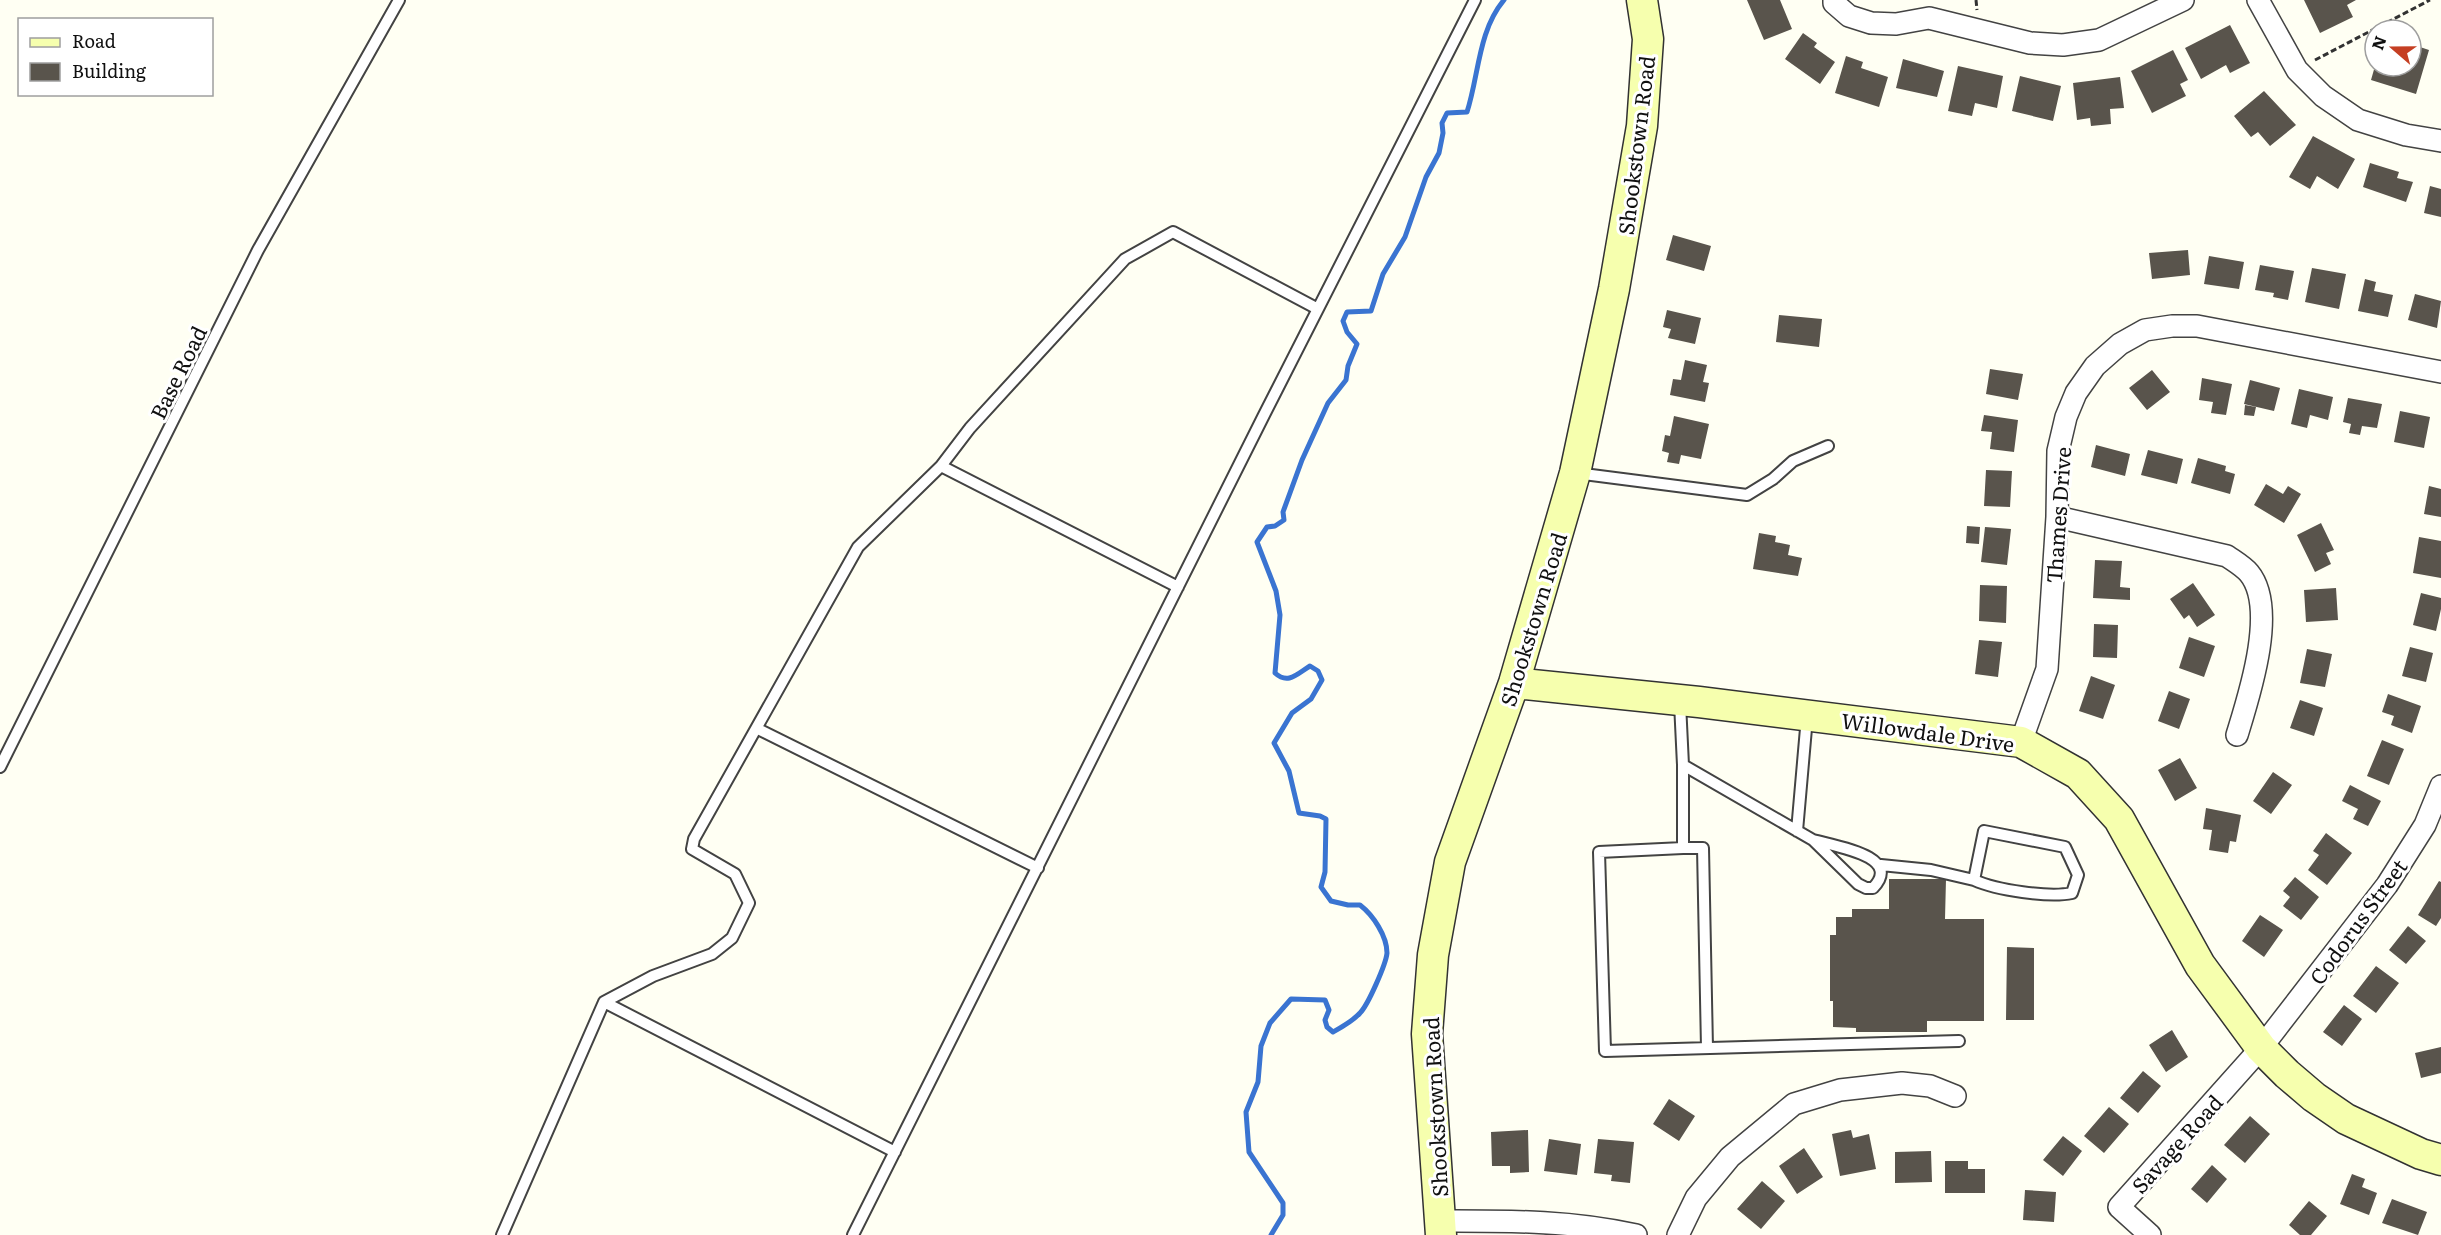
<svg xmlns="http://www.w3.org/2000/svg" width="2441" height="1235" viewBox="0 0 2441 1235" font-family="Literata,serif">
<rect width="100%" height="100%" fill="#fffff3"/>
<g fill="none" stroke-linecap="round" stroke-linejoin="round">
<path stroke="#3a74d1" stroke-width="5" d="M1271 1235 1283 1215V1203L1249 1152 1246 1112 1258 1082 1261 1046 1270 1023 1291 999 1325 1000 1329 1010 1325 1020 1327 1027 1333 1032C1342 1027 1353 1021 1360 1013 1368 1005 1386 964 1387 953 1387 936 1373 915 1360 905H1348L1331 901 1321 887 1325 872 1326 819 1320 816 1299 813 1289 771 1274 743 1292 713 1311 699 1322 680 1318 671 1310 666C1297 674 1288 685 1275 673L1280 615 1276 591 1257 542 1267 527 1275 526 1284 520 1283 512 1302 460 1328 403 1346 380 1348 366 1357 344 1347 332 1343 321 1347 312 1371 311 1383 274 1405 237 1426 177 1439 153 1443 133 1442 123 1447 113 1467 112C1479 75 1478 31 1504 0"/>
</g>
<path fill="#59544c" d="M1747 0H1780L1792 29 1764 40Z
M2304 0H2356L2347 5 2353 17 2320 33Z
M2230 25 2250 63 2230 73 2226 65 2201 79 2185 48Z
M1803 33 1817 43 1814 47 1835 62 1820 84 1785 59Z
M2411 44 2429 50 2416 94 2371 80 2375 66H2411Z
M2173 50 2188 80 2180 84 2186 96 2152 113 2131 71Z
M1846 56 1863 62 1861 68 1888 77 1879 107 1835 93Z
M1903 59 1944 71 1937 97 1896 88Z
M1958 66 2003 76 1997 108 1975 103 1972 116 1948 111Z
M2020 76 2061 86 2053 121 2012 111Z
M2120 77 2124 108 2110 109 2111 124 2091 126 2090 118 2077 120 2073 83Z
M2264 91 2296 125 2270 146 2258 132 2251 137 2234 116Z
M2313 136 2355 159 2338 189 2317 176 2310 189 2289 177Z
M2370 163 2399 172 2397 178 2413 182 2406 202 2363 187Z
M2430 186 2441 189V217L2424 213Z
M1673 235 1711 246 1704 271 1666 260Z
M2188 250 2190 275 2152 279 2149 253Z
M2209 256 2244 262 2239 289 2204 284Z
M2260 265 2294 271 2288 300 2273 297 2274 293 2255 290Z
M2312 268 2346 274 2339 309 2305 302Z
M2365 279 2376 282 2374 291 2393 295 2388 317 2358 311Z
M2415 294 2441 301 2437 328 2408 320Z
M1667 310 1701 318 1695 344 1668 338 1671 329 1663 327Z
M1779 315 1822 319 1819 347 1776 342Z
M1685 360 1707 365 1703 382 1709 383 1705 402 1670 395 1673 379 1681 380Z
M1990 369 2023 374 2018 400 1986 394Z
M2152 370 2170 392 2147 410 2129 388Z
M2202 378 2232 384 2226 415 2211 413 2213 402 2199 400Z
M2250 380 2280 388 2274 411 2244 404Z
M2299 389 2333 397 2328 420 2310 415 2307 428 2291 424Z
M2348 398 2382 404 2377 428 2362 426 2360 435 2349 433 2351 424 2343 422Z
M2245 405 2256 407 2254 416 2244 415Z
M2400 411 2430 417 2424 448 2394 442Z
M1984 415 2018 420 2014 452 1990 449 1992 432 1981 431Z
M1674 416 1709 424 1701 459 1681 455 1679 464 1667 462 1669 453 1662 451 1665 435 1670 436Z
M2096 445 2130 454 2125 476 2091 467Z
M2148 450 2183 459 2177 484 2141 475Z
M2198 458 2226 466 2225 471 2235 474 2230 494 2191 483Z
M1986 470 2012 471 2010 507 1984 506Z
M2266 484 2283 494 2288 486 2301 494 2284 523 2254 505Z
M2429 486 2441 489V517L2424 514Z
M2321 523 2334 550 2326 553 2331 564 2315 572 2297 535Z
M1967 526 1980 527 1979 544 1966 543Z
M1985 527 2011 529 2007 565 1981 562Z
M1759 533 1776 536 1775 542 1790 545 1788 555 1802 558 1798 576 1753 569Z
M2419 537 2441 541V578L2413 573Z
M2095 560 2122 561 2120 587 2130 588V600L2093 598Z
M2193 583 2215 615 2197 627 2189 615 2184 619 2170 599Z
M1980 585 2007 586 2006 623 1979 621Z
M2336 588 2338 620 2306 622 2304 590Z
M2421 593 2441 598V609L2436 631 2413 625Z
M2094 624 2118 625 2117 658 2093 657Z
M2189 637 2215 646 2204 677 2179 668Z
M1979 640 2002 642 1998 677 1975 674Z
M2410 647 2433 653 2426 682 2402 676Z
M2307 649 2332 654 2325 687 2300 683Z
M2091 676 2115 685 2103 719 2079 711Z
M2169 691 2190 699 2179 729 2158 721Z
M2388 694 2421 706 2412 733 2391 725 2394 716 2382 712Z
M2300 700 2323 708 2314 736 2290 728Z
M2382 740 2404 749 2389 785 2367 776Z
M2180 758 2197 788 2175 801 2158 770Z
M2273 772 2292 785 2271 814 2253 801Z
M2350 785 2381 801 2368 826 2353 819 2358 809 2342 801Z
M2206 808 2241 815 2236 842 2230 841 2228 853 2209 850 2212 830 2203 829Z
M2326 833 2352 853 2327 885 2308 870 2319 855 2313 851Z
M2295 877 2319 897 2301 920 2283 906 2290 897 2283 891Z
M1889 879H1946L1945 919H1984V1021H1927V1032H1856V1028L1833 1027V1001H1830V935H1836V917H1852V909H1889Z
M2439 881 2441 882V918L2436 926 2418 915Z
M2260 915 2283 930 2264 957 2242 941Z
M2408 926 2426 941 2406 964 2389 950Z
M2007 947 2034 948V1020H2006Z
M2376 966 2399 983 2376 1013 2353 996Z
M2344 1005 2362 1019 2342 1046 2323 1032Z
M2172 1030 2188 1057 2166 1072 2149 1045Z
M2441 1047V1073L2421 1078 2415 1053Z
M2143 1071 2161 1086 2138 1113 2120 1098Z
M1669 1099 1695 1116 1679 1141 1653 1124Z
M2109 1107 2129 1124 2104 1153 2084 1136Z
M2250 1116 2270 1134 2245 1163 2224 1145Z
M1528 1130 1529 1172 1510 1173V1166H1492L1491 1132Z
M1851 1130 1853 1138 1869 1134 1876 1169 1840 1176 1832 1134Z
M2063 1136 2082 1151 2063 1176 2043 1160Z
M1549 1139 1581 1144 1577 1175 1544 1171Z
M1598 1139 1634 1142 1630 1183 1611 1181 1612 1175 1594 1173Z
M1804 1148 1823 1177 1797 1194 1779 1166Z
M1931 1151 1932 1182 1895 1183V1152Z
M1945 1161H1968V1169H1985V1193H1945Z
M2212 1165 2227 1179 2207 1203 2191 1189Z
M2352 1174 2365 1179 2362 1187 2377 1193 2369 1215 2340 1204Z
M1762 1181 1785 1201 1761 1229 1737 1209Z
M2025 1190 2056 1192 2054 1222 2023 1220Z
M2392 1199 2427 1212 2418 1235 2382 1223Z
M2309 1201 2327 1216 2311 1235H2300L2289 1225Z"/>
<g fill="none" stroke-linecap="round" stroke-linejoin="round">
<defs>
<path id="lane" d="M941 466 1178 587
M1576 473 1747 495 1773 479 1793 461 1828 446
M1680 703 1683 765 1813 840 1858 884 1866 888H1873C1904 856 1834 846 1813 840
M758 729 1038 868
M1683 765V848L1599 852 1605 1051 1959 1041
M0 767 258 250 399 0
M1797 831 1807 717
M1683 848H1703L1707 1048
M1881 865 1931 870 1974 880 1984 831 2065 847 2078 875 2072 893C2049 898 1996 890 1974 880
M604 1002 895 1152
M502 1235 604 1002 653 976 712 954 732 938 749 903 735 874 692 849 694 839 858 547 941 466 970 428 1125 259 1173 232 1318 309
M853 1235 1263 417 1475 0"/>
<path id="street" d="M1834 0V3L1849 16 1871 23 1896 24 1929 18 2030 43 2063 45 2099 40 2183 0
M2258 0 2297 70 2323 96 2358 120 2406 135 2441 141
M2057 517 2227 556C2234 561 2243 566 2249 573 2278 608 2249 696 2237 735
M2021 742 2047 669 2057 517 2058 451 2066 417 2076 393 2095 366 2120 344 2145 330 2172 326H2197L2441 372
M1440 1221C1509 1221 1568 1220 1636 1235
M1678 1235 1696 1198 1730 1157 1794 1104 1840 1090 1902 1083 1930 1086 1955 1096
M2150 1235 2119 1207 2261 1048 2387 885 2425 825 2441 786"/>
<path id="secondary" d="M1514 683 1699 702 2021 742 2078 774 2119 819 2200 965 2261 1048 2287 1074 2314 1097 2346 1119 2421 1154 2441 1160
M1441 1235 1427 1034 1433 955 1450 862 1514 683 1575 473 1614 289 1642 126 1648 39 1642 0"/>
</defs>
<use href="#lane" stroke="#434343" stroke-width="14"/>
<use href="#street" stroke="#434343" stroke-width="24"/>
<use href="#secondary" stroke="#323232" stroke-width="33"/>
<path stroke="#323232" stroke-width="3" stroke-dasharray="6 3" stroke-linecap="butt" d="M1976 0 1977 10
M2315 60 2430 0"/>
<use href="#lane" stroke="#fff" stroke-width="10"/>
<use href="#street" stroke="#fff" stroke-width="21"/>
<use href="#secondary" stroke="#f6ffae" stroke-width="30"/>
</g>
<g text-anchor="middle" dominant-baseline="central" stroke-width="6" stroke-linejoin="round" paint-order="stroke">
<g font-size="21" fill="#101010" stroke="#fff">
<text transform="translate(1635 145) rotate(-83)">Shookstown Road</text>
<text transform="translate(177 372) rotate(-64)">Base Road</text>
<text transform="translate(2057 515) rotate(-86)">Thames Drive</text>
<text transform="translate(1532 619) rotate(-73)">Shookstown Road</text>
<text transform="translate(1928 731) rotate(8)">Willowdale Drive</text>
<text transform="translate(2357 921) rotate(-54)">Codorus Street</text>
<text transform="translate(1434 1107) rotate(-93)">Shookstown Road</text>
<text transform="translate(2176 1143) rotate(-48)">Savage Road</text>
</g>
</g>
<rect x="18" y="18" width="195" height="78" fill="#ffffff" stroke="#9f9f9f" stroke-width="1.5"/>
<rect x="30" y="38" width="30" height="9" fill="#f6ffae" stroke="#9f9f9f" stroke-width="1.5"/>
<text x="72" y="48" font-size="18" fill="#101010">Road</text>
<rect x="30" y="63" width="30" height="18" fill="#59544c" stroke="#9f9f9f" stroke-width="1.5"/>
<text x="72" y="78" font-size="18" fill="#101010">Building</text>
<g transform="translate(2393 48) rotate(290)"><circle r="28" fill="#ffffff" stroke="#9f9f9f" stroke-width="1.5"/>
<path d="M0-4.5L10 22L0 15L-10 22Z" fill="#c53f23"/>
<text y="-9" font-size="16" font-weight="bold" text-anchor="middle" fill="#101010">N</text>
</g>
</svg>
